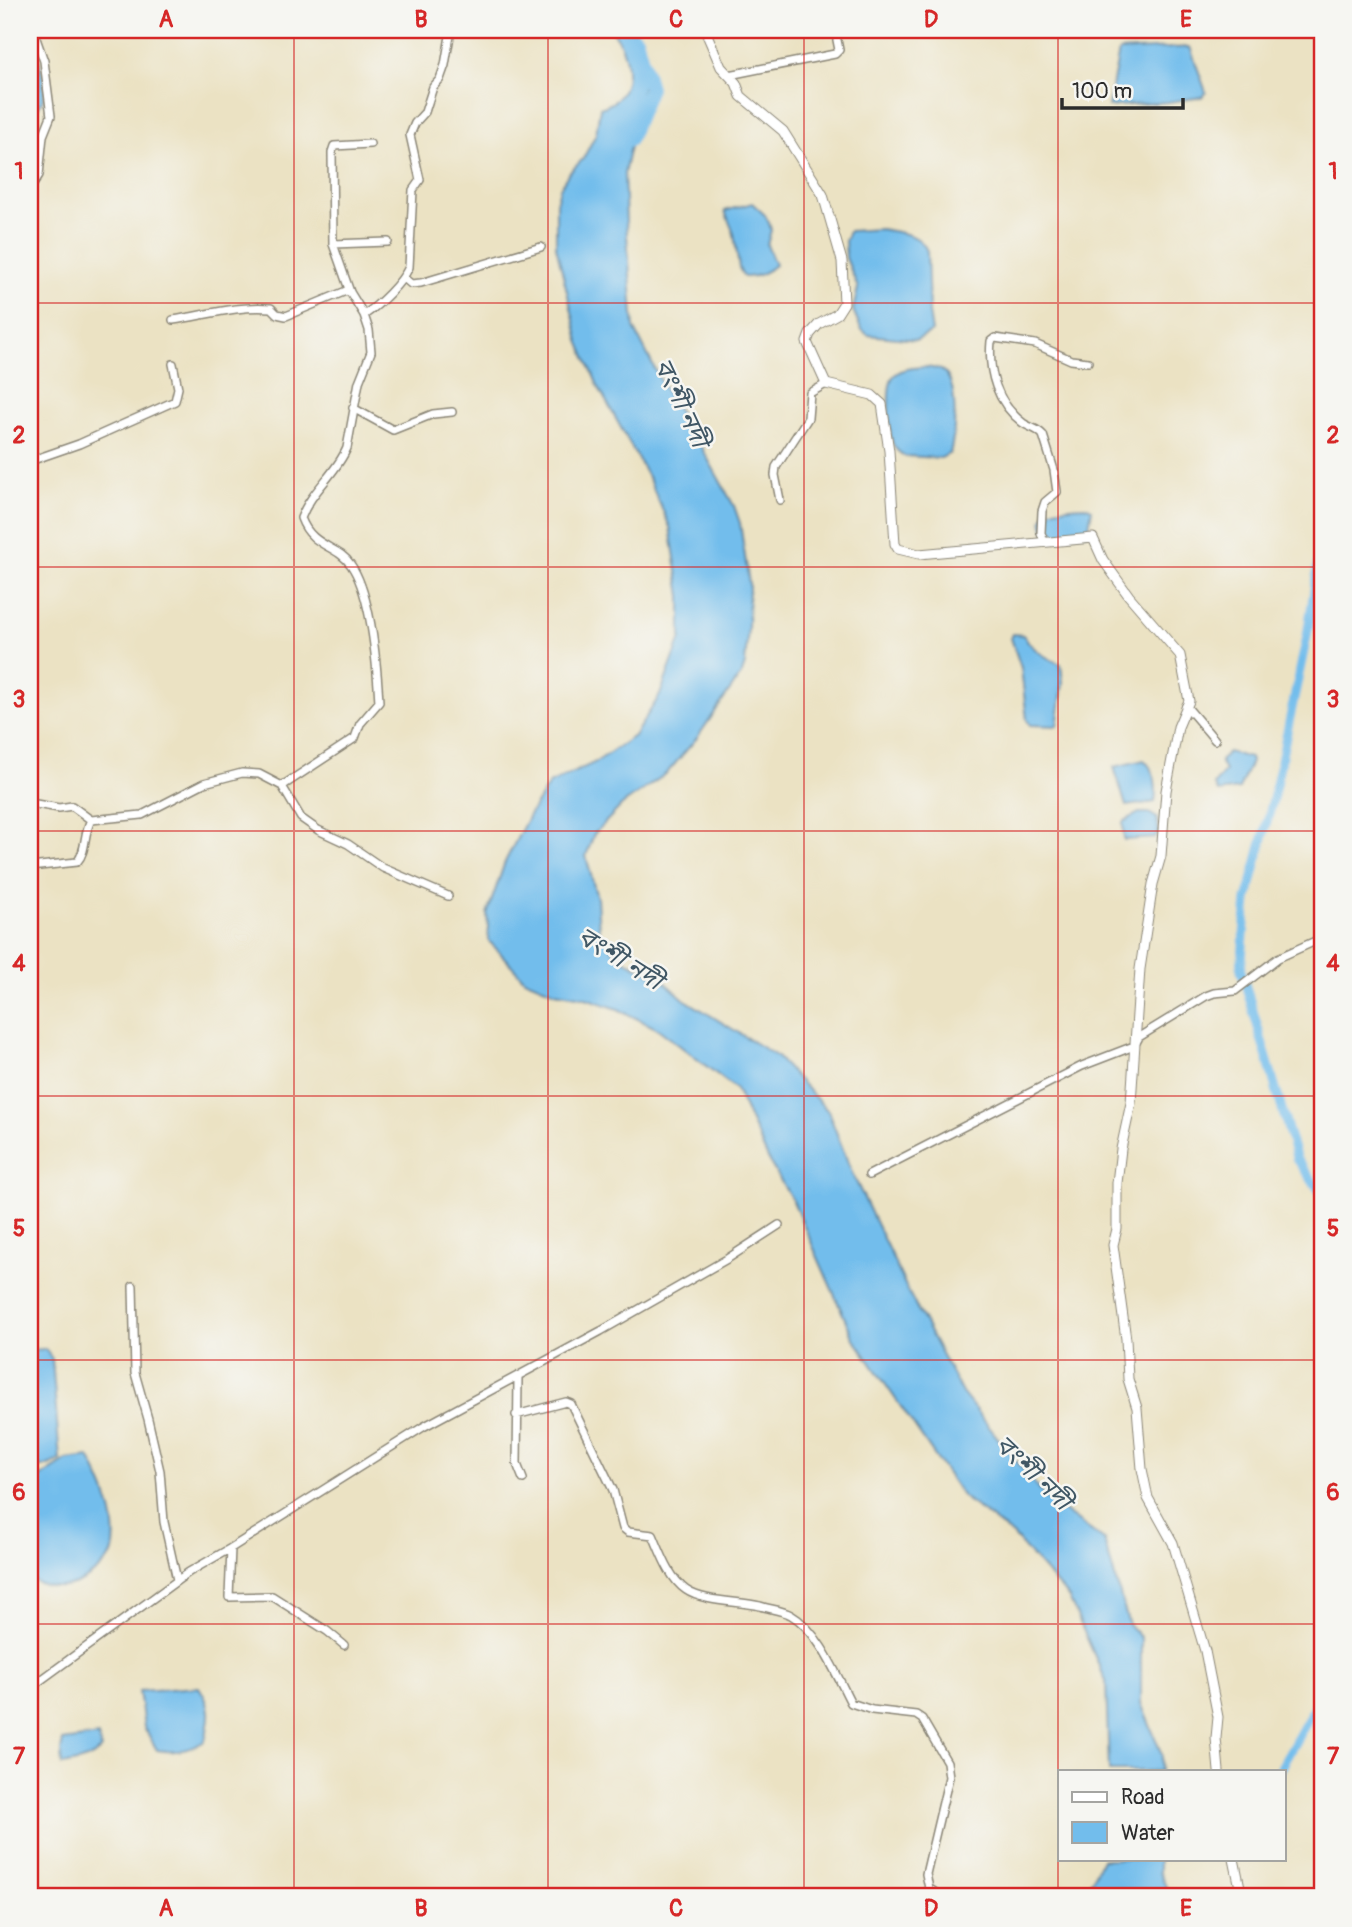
<svg xmlns="http://www.w3.org/2000/svg" width="1352" height="1927" viewBox="0 0 1352 1927" font-family="Pangolin,'Noto Sans Bengali',sans-serif">
<rect width="100%" height="100%" fill="#f6f6f2"/>
<filter id="ink" filterUnits="userSpaceOnUse"><feTurbulence type="fractalNoise" baseFrequency=".0143" numOctaves="2"/><feDisplacementMap in="SourceGraphic" scale="14" xChannelSelector="R" yChannelSelector="G"/><feConvolveMatrix kernelMatrix="1 2 1 2 8 2 1 2 1" color-interpolation-filters="sRGB"/></filter>
<filter id="wash" filterUnits="userSpaceOnUse"><feTurbulence type="fractalNoise" baseFrequency=".00686" numOctaves="4" result="noise"/><feDisplacementMap in="SourceGraphic" scale="28" xChannelSelector="R" yChannelSelector="G"/><feGaussianBlur stdDeviation="1.57" result="paint"/><feColorMatrix in="noise" values="0 0 0 0 0 0 0 0 0 0 0 0 0 0 0 0 0 1.4 0 .05"/><feComposite in="paint" operator="in"/></filter>
<g filter="url(#wash)">
<rect width="100%" height="100%" fill="#ebe2c3"/>
<path fill="#72bdec" stroke="#4e748c" stroke-width="2" d="M612 30H636L646 72 624 174 626 222 634 328 670 399 693 432 734 506 740 523 749 583 748 627 745 664 742 673 697 738 667 773 622 805 594 834 586 856 597 898 599 931 617 956 664 981 684 999 776 1056 828 1111 853 1175 910 1295 962 1393 1046 1498 1104 1540 1129 1625 1141 1638V1703L1162 1755 1161 1771H1109L1106 1681 1069 1598 1013 1535 963 1497 853 1337 793 1201 770 1163 736 1089 658 1029 618 1009 583 997 555 992 524 979 489 941 487 914 505 862 529 815 549 784 596 762 634 736 660 695 681 638V596L670 527 649 479 598 386 579 341 556 246V203L560 188 568 174 583 159 596 134 600 108C637 98 631 55 612 30Z
M30 36C36 53 53 90 39 106 37 109 33 110 30 112Z
M1190 47 1206 92 1202 97 1168 102 1108 107 1119 51Z
M752 203 765 215 769 223 771 230 767 245 775 265C767 272 756 278 744 277L739 268 734 234 725 211Z
M881 229C899 233 919 232 927 251L929 313 932 332 917 340 868 335 861 329 853 310 858 288 846 258 845 241 849 231Z
M924 367C929 368 937 368 941 370 960 380 955 436 950 453L941 458 904 456C900 453 894 449 893 444 889 434 886 385 893 377 900 368 914 368 924 367Z
M1085 506 1092 509 1088 533 1049 537C1028 506 1063 507 1085 506Z
M1013 634 1023 635C1033 650 1045 658 1061 664L1063 683 1057 726 1030 725 1027 720 1021 668 1011 638Z
M1228 752 1250 758 1251 762 1239 789 1218 792 1214 785 1225 771 1220 761Z
M1144 760C1156 771 1157 786 1155 802L1126 806 1114 767Z
M1139 813H1149L1157 818 1159 832 1155 838 1124 840 1123 822Z
M45 1349 52 1359 60 1460 46 1466 30 1469V1350Z
M89 1457C103 1482 120 1522 113 1551 112 1557 107 1560 104 1564 83 1586 58 1595 30 1579V1484L67 1460Z
M199 1687C213 1708 210 1717 205 1741 190 1750 175 1754 157 1750L144 1727 139 1691Z
M98 1736 101 1749C90 1761 77 1762 62 1765L61 1751 63 1741Z
M1102 1859H1159V1872L1171 1897H1083Z"/>
<g fill="none" stroke-linecap="round" stroke-linejoin="round">
<path stroke="#72bdec" stroke-width="9" d="M1322 538 1307 636 1273 799 1247 900 1241 970 1297 1160 1322 1194
M1279 1771 1322 1694"/>
<path stroke="#72bdec" stroke-width="14" d="M626 30 636 39 650 88 629 140"/>
</g>
</g>
<g filter="url(#ink)">
<g fill="none" stroke-linecap="round" stroke-linejoin="round">
<defs>
<path id="minor" d="M729 75 835 54 839 50 835 30
M30 184 34 183 39 175 43 136 51 116 44 61 33 30
M333 244 388 242
M404 278 411 284 421 283 541 247
M350 292 333 244 332 152 334 146 370 144
M364 315C379 305 402 283 409 267L413 190 420 180 410 135 415 123 425 112 433 87 440 79 445 65 451 30
M173 320C206 315 238 305 271 308L277 314 286 316 346 291 350 292 364 315 369 330 371 352 359 382 347 448C336 474 311 491 301 518 312 548 338 545 351 565 371 594 377 666 379 702L360 724 355 738 282 786
M353 408 393 430 433 414 452 412
M30 461 79 444 175 401 178 388 173 364
M780 500 775 475 776 467 808 418 810 393 826 384
M1044 541 1041 533 1042 511 1045 502 1057 492 1054 470 1043 435C1037 428 1030 428 1023 423 997 403 988 373 991 341L995 338 1035 344 1071 360 1088 362
M1186 706 1215 740
M30 803 59 808 72 806 91 820
M30 867 77 862C87 851 83 834 91 820L142 815 204 783 242 773 259 774 282 786 301 818 318 830 348 844 383 868 448 896
M869 1175 1082 1066 1134 1046 1139 1037 1206 996 1214 993 1235 991 1278 958 1322 938
M133 1286 135 1373 148 1419 160 1471 164 1522 177 1580
M518 1378 517 1464 523 1479
M516 1415 566 1402 571 1404 613 1490 623 1528 628 1532 653 1535C661 1553 669 1578 686 1590 703 1602 739 1601 760 1606 769 1609 782 1610 791 1615 818 1630 837 1676 851 1703L872 1710 916 1715 922 1719 947 1762 949 1777 926 1874 929 1888 941 1897
M231 1548 229 1597 272 1596 327 1631 344 1645
M30 1688 189 1572 231 1548 423 1427 601 1331 727 1259 779 1225"/>
<path id="tertiary" d="M705 30 721 67 736 83 741 96 783 131 823 195 842 261 844 303 837 314 819 324 810 334 807 342 826 384 872 395 882 404 889 451 895 544 898 549 919 554 1093 538 1103 560 1129 596 1180 655 1189 701 1178 727 1166 791 1161 856 1153 884 1140 969 1131 1103 1121 1149 1117 1183V1229L1113 1245 1126 1339 1128 1379 1137 1408 1142 1469 1148 1498 1173 1543 1205 1651 1218 1717 1216 1738 1219 1771
M1234 1859 1242 1897"/>
</defs>
<use href="#minor" stroke="#8b8677" stroke-width="10"/>
<use href="#tertiary" stroke="#8b8677" stroke-width="11"/>
<use href="#minor" stroke="#fff" stroke-width="7"/>
<use href="#tertiary" stroke="#fff" stroke-width="9"/>
</g>
</g>
<path fill="none" stroke="#d62828" stroke-width="2" stroke-opacity="0.55" d="M294 30V1897M548 30V1897M804 30V1897M1058 30V1897M30 303H1322M30 567H1322M30 831H1322M30 1096H1322M30 1360H1322M30 1624H1322"/>
<g text-anchor="middle" dominant-baseline="central" stroke-width="5" stroke-linejoin="round" paint-order="stroke">
<g font-size="26" font-style="italic" fill="#405765" stroke="#f6f6f2">
<text transform="translate(681 403) rotate(65)">বংশী নদী</text>
<text transform="translate(620 959) rotate(32)">বংশী নদী</text>
<text transform="translate(1033 1473) rotate(44)">বংশী নদী</text>
</g>
</g>
<rect width="1352" height="1927" fill="none" stroke="#f6f6f2" stroke-width="77"/>
<rect x="1058" y="1770" width="228" height="91" fill="#f6f6f2" stroke="#a5a5a2" stroke-width="2"/>
<rect x="1072" y="1792" width="35" height="10" fill="#ffffff" stroke="#a5a5a2" stroke-width="2"/>
<text x="1121" y="1804" font-size="21" fill="#2b2b2b">Road</text>
<rect x="1072" y="1822" width="35" height="21" fill="#72bdec" stroke="#a5a5a2" stroke-width="2"/>
<text x="1121" y="1840" font-size="21" fill="#2b2b2b">Water</text>
<path d="M1062 98v10h121v-10" fill="none" stroke="#2b2b2b" stroke-width="3.5"/>
<text x="1072" y="98" font-size="21" fill="#2b2b2b" stroke="#f6f6f2" stroke-width="5" paint-order="stroke">100 m</text>
<rect x="38" y="38" width="1276" height="1850" fill="none" stroke="#d62828" stroke-width="2.5"/>
<g font-size="23" text-anchor="middle" font-weight="bold" fill="#d62828">
<text x="166" y="27">A</text>
<text x="421" y="27">B</text>
<text x="676" y="27">C</text>
<text x="931" y="27">D</text>
<text x="1186" y="27">E</text>
<text x="19" y="179">1</text>
<text x="1333" y="179">1</text>
<text x="19" y="443">2</text>
<text x="1333" y="443">2</text>
<text x="19" y="707">3</text>
<text x="1333" y="707">3</text>
<text x="19" y="971">4</text>
<text x="1333" y="971">4</text>
<text x="19" y="1236">5</text>
<text x="1333" y="1236">5</text>
<text x="19" y="1500">6</text>
<text x="1333" y="1500">6</text>
<text x="19" y="1764">7</text>
<text x="1333" y="1764">7</text>
<text x="166" y="1916">A</text>
<text x="421" y="1916">B</text>
<text x="676" y="1916">C</text>
<text x="931" y="1916">D</text>
<text x="1186" y="1916">E</text>
</g>
</svg>
